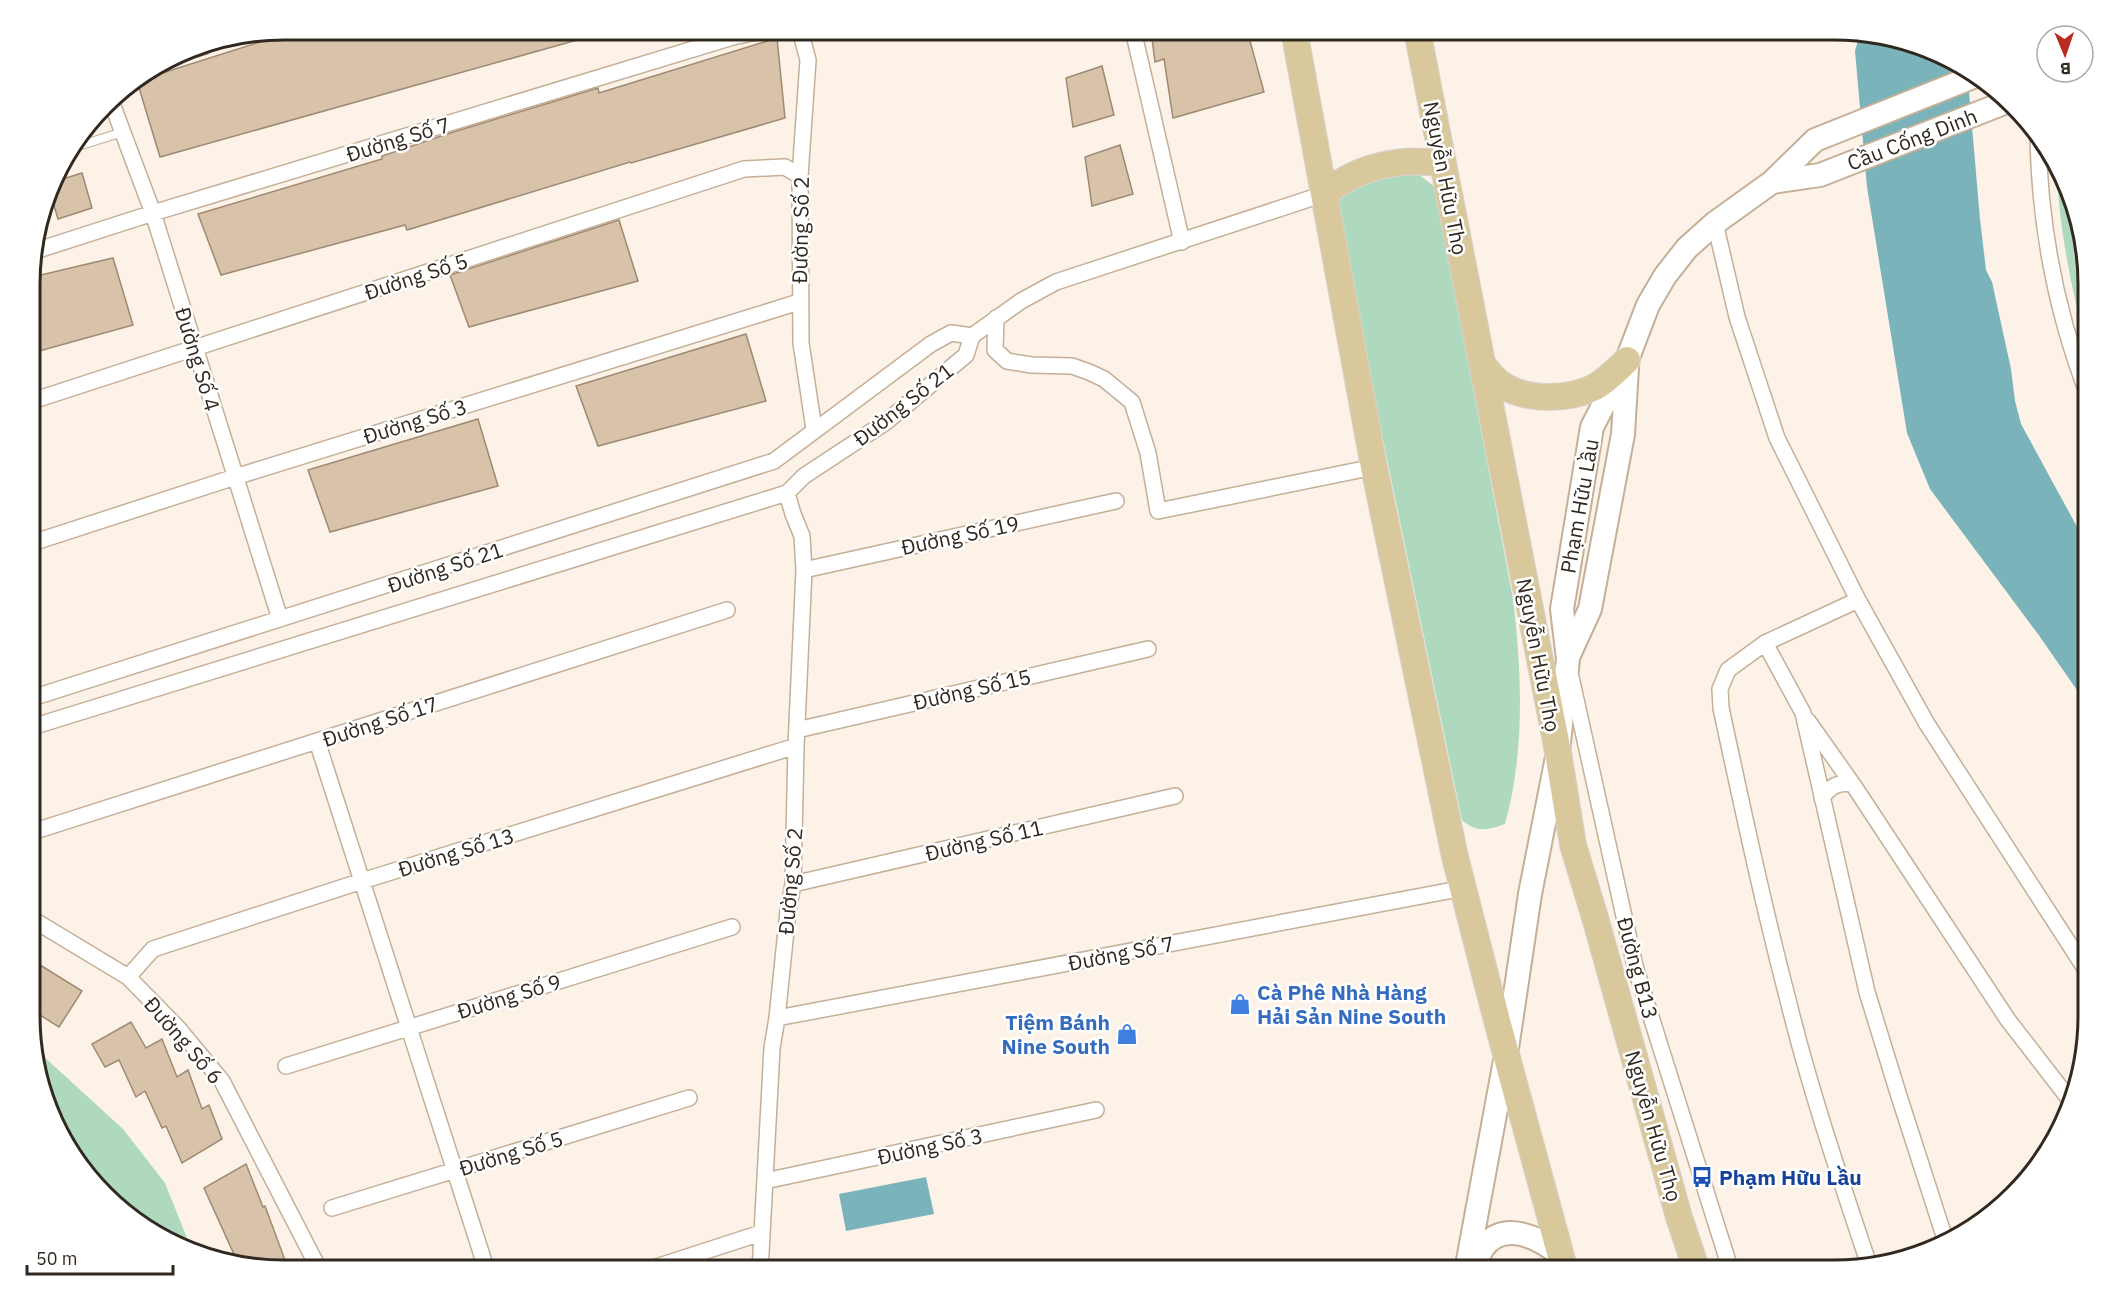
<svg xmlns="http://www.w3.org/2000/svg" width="2119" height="1301" viewBox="0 0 2119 1301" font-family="'IBM Plex Sans',sans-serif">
<rect width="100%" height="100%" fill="#fcf2e8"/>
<path fill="#aed9be" d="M2056 161 2088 268V353C2071 286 2059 231 2056 161Z
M1405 170 1417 173 1435 187 1513 599C1522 672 1525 753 1505 824 1488 830 1476 833 1462 820L1335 208 1344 190Z
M32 1032 42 1055 123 1129 165 1183 193 1253 143 1228 64 1144 32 1049Z"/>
<path fill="#7bb3bb" d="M1860 33 1901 39 1967 69 1980 219 1986 270 1992 282 2011 369 2015 401 2021 424 2088 547V706L2038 634 1930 489 1907 433 1867 187 1855 51Z
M926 1177 934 1214 846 1231 839 1194Z"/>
<path fill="#d9c2aa" stroke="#9e8972" stroke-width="1.5" d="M298 30H595V35L160 157 137 81Z
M1151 30H1247L1264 92 1173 118 1164 59 1155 62Z
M777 38 785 118 631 163 630 162 407 230 405 225 221 275 198 214 382 159V156L447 134 598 88 599 93Z
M1102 66 1114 115 1073 127 1066 78Z
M1120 145 1133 194 1092 206 1085 157Z
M82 173 92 208 58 219 50 192 53 182Z
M619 220 638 281 469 327 450 275Z
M113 258 133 325 32 353V277Z
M746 334 766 401 598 446 576 386Z
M478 419 498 486 330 532 308 470Z
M32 960 82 991 59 1027 32 1010Z
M131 1022 146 1048 162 1039 177 1077 188 1070 202 1109 209 1105 222 1139 182 1163 166 1126 162 1128 145 1091 136 1097 119 1060 105 1067 92 1044Z
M246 1164 263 1207 265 1206 289 1271 238 1263 204 1188Z"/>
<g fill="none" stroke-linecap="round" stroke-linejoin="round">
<defs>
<path id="lane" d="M75 147 123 132"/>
<path id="street" d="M800 30 808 60 800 176 801 343 814 429
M1133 30 1182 242
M181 53 205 46
M111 101 153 213 280 619
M2038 139C2040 227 2056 312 2088 395
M1715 223 1737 317 1777 438 1858 600 1927 724 2088 973
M32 252 153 213 733 37 766 30
M996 318 995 350 1007 361 1031 365 1072 366 1089 372 1104 379 1132 402 1148 453 1158 511 1374 467
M972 336 1021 301 1056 282 1324 194
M32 401 744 169 785 167 800 176
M32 543 235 477 799 302
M804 570 1116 501
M1858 600 1765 643 1728 670 1720 689 1721 708C1742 806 1763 904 1788 1000 1810 1090 1840 1178 1869 1265
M1765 643 1803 713 1867 992 1898 1093 1946 1242
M1571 677 1635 966 1731 1271
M32 698 774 461 931 344 951 333 972 336
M1808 721 1856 789 2008 1020 2073 1104
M32 727 787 493 804 476 886 422 966 355 972 336
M797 730 1148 649
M317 741 487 1271
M1822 798C1830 786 1838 782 1852 784
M32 832 727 610
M793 884 1175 796
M32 919 128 977 178 1028 222 1081 320 1271
M128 977 153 949 362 881 796 746
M777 1018 1464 888
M286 1066 732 927
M765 1181 1096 1110
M332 1208 689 1098
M644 1271 761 1233
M760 1271 772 1048 777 1018 788 911 793 884 796 746 804 570 802 536 793 514 787 493"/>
<path id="secondary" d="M1772 182 1820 175 2004 103
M1568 657 1590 609 1623 434 1627 368
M1473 1269C1476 1262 1479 1254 1483 1248 1503 1219 1539 1238 1559 1254
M1466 1271 1506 1055 1530 894 1558 752 1568 659 1562 609 1592 427 1627 360 1648 305 1665 276 1687 248 1715 223 1772 182 1815 140 1978 75"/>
<path id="primary" d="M1294 30 1374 467 1455 857 1497 1021 1565 1271
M1417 30 1558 752 1573 845 1596 921 1679 1217 1697 1271
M1324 194C1357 167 1401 156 1443 164
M1482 363C1488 372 1494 380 1504 386 1529 401 1569 400 1595 387 1607 380 1617 370 1627 360"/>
</defs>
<use href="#lane" stroke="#c5af97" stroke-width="10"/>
<use href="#street" stroke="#c5af97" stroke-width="18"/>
<use href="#secondary" stroke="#c5af97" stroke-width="26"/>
<use href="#primary" stroke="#d6d4d2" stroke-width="28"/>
<use href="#lane" stroke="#fff" stroke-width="8"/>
<use href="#street" stroke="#fff" stroke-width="15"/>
<use href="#secondary" stroke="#fff" stroke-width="22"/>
<use href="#primary" stroke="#dac89d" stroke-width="26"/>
</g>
<defs>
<symbol id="shop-bare" viewBox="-9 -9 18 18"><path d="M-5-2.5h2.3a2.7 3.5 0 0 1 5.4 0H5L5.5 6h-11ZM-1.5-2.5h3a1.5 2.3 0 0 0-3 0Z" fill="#3f7fe0" stroke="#fff" stroke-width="2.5" paint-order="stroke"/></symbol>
<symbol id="bus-bare" viewBox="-9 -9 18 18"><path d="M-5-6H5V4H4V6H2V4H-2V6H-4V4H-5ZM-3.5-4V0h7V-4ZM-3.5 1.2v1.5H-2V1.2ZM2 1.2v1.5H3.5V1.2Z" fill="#1a4fb4" stroke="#fff" stroke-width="2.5" paint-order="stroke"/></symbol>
</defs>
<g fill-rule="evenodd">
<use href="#shop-bare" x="1225" y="989" width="30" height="30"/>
<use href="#shop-bare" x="1112" y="1019" width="30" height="30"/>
<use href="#bus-bare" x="1687" y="1162" width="30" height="30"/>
</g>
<g text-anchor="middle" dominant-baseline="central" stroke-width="5" stroke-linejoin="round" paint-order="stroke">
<g font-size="21" fill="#31291f" stroke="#fff">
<text transform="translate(398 139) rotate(-17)">Đường Số 7</text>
<text transform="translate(1912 139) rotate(-21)">Cầu Cống Dinh</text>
<text transform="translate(1446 178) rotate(79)">Nguyễn Hữu Thọ</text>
<text transform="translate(800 230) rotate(-89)">Đường Số 2</text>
<text transform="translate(416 276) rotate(-18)">Đường Số 5</text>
<text transform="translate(198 359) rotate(73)">Đường Số 4</text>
<text transform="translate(903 404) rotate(-38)">Đường Số 21</text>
<text transform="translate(415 421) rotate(-17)">Đường Số 3</text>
<text transform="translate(1579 506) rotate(-80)">Phạm Hữu Lầu</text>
<text transform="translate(960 535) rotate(-12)">Đường Số 19</text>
<text transform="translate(445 567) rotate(-18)">Đường Số 21</text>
<text transform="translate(1539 655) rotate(79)">Nguyễn Hữu Thọ</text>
<text transform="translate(972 689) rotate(-13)">Đường Số 15</text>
<text transform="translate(380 721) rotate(-18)">Đường Số 17</text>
<text transform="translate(984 840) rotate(-13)">Đường Số 11</text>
<text transform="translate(456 852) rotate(-17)">Đường Số 13</text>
<text transform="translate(790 881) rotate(-85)">Đường Số 2</text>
<text transform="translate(1121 953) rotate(-11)">Đường Số 7</text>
<text transform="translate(1638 968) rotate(75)">Đường B13</text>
<text transform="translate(509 996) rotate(-17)">Đường Số 9</text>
<text transform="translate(184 1040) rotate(49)">Đường Số 6</text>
<text transform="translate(1654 1126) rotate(74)">Nguyễn Hữu Thọ</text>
<text transform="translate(930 1146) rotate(-12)">Đường Số 3</text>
<text transform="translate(511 1153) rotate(-17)">Đường Số 5</text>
</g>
<g font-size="21" font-weight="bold" fill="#366cbe" stroke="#fff" text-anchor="start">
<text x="1257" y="992">Cà Phê Nhà Hàng<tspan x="1257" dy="24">Hải Sản Nine South</tspan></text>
<text x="1110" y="1022" text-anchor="end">Tiệm Bánh<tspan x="1110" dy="24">Nine South</tspan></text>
</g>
<g font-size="21" font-weight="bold" fill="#164399" stroke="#fff" text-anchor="start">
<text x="1719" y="1177">Phạm Hữu Lầu</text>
</g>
</g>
<path d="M0 0H2119V1301H0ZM284 40H1834A244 244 0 0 1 2078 284V1016A244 244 0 0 1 1834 1260H284A244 244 0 0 1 40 1016V284A244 244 0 0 1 284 40Z" fill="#fff" fill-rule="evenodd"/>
<path fill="none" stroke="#31291f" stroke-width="3" d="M284 40H1834A244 244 0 0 1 2078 284V1016A244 244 0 0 1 1834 1260H284A244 244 0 0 1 40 1016V284A244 244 0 0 1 284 40Z"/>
<g transform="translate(2065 54) rotate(178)"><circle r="28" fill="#ffffff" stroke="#ada9a5" stroke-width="1.5"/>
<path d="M0-4.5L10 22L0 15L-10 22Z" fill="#b92b20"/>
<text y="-9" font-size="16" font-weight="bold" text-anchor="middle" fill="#31291f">B</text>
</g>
<path d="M27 1265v9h146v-9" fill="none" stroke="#31291f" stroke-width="3"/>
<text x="36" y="1265" font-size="18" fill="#31291f" stroke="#ffffff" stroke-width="4.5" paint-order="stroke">50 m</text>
</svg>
